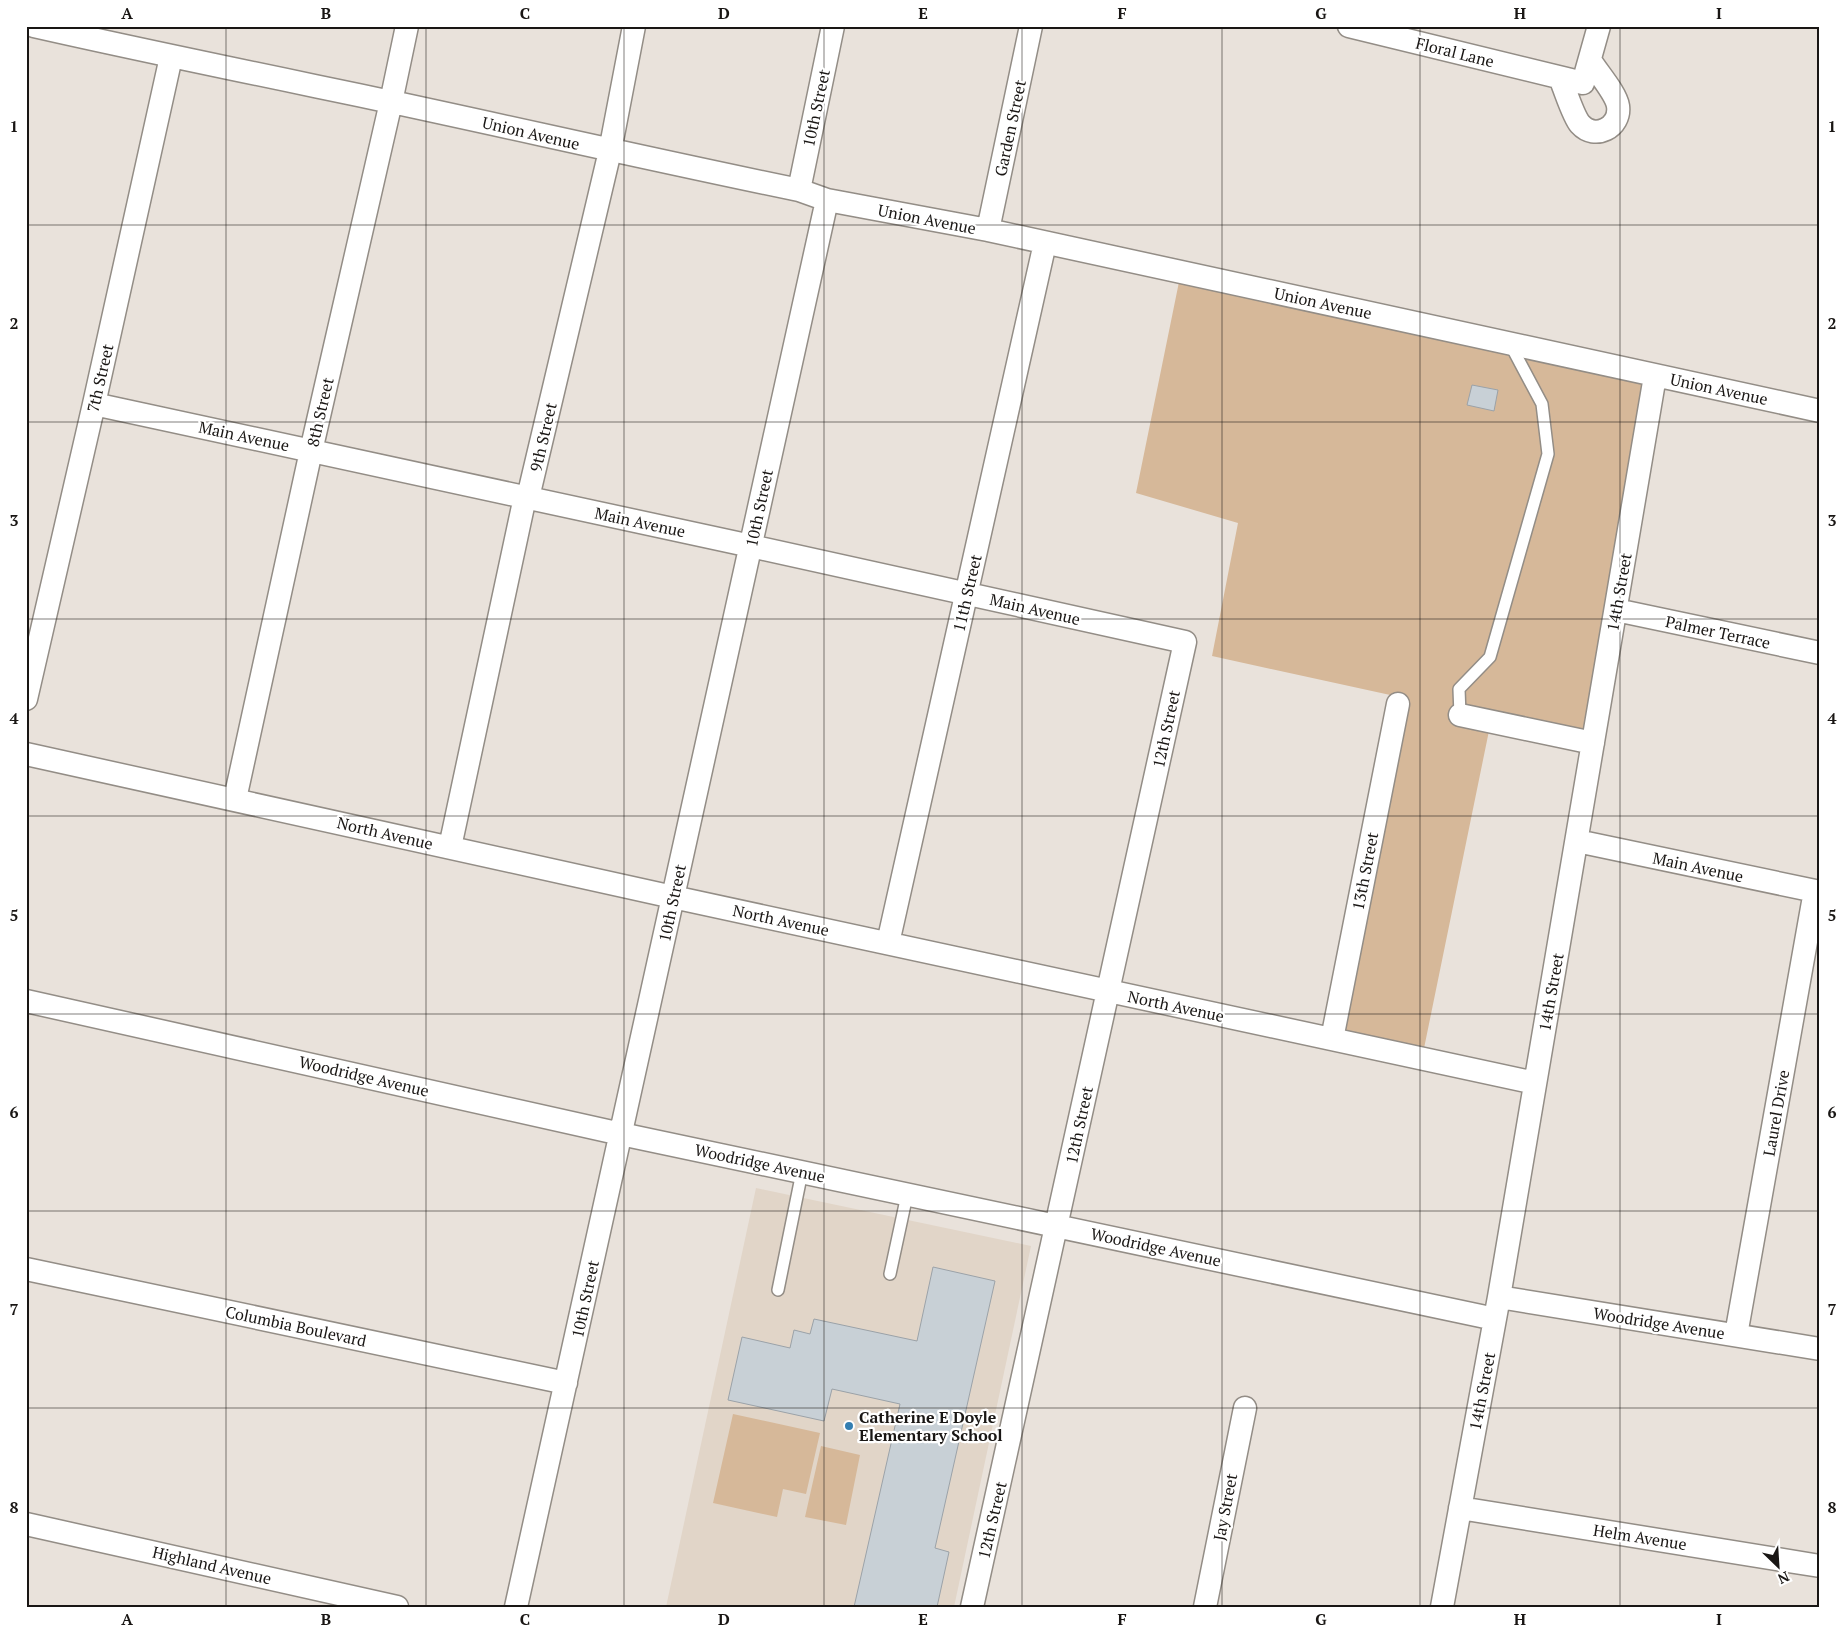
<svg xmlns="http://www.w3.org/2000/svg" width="1846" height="1633" viewBox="0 0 1846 1633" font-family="'PT Serif',serif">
<rect width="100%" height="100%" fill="#e9e2db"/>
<path fill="#e1d5c8" d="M756 1188 1031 1246 954 1607H666Z"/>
<path fill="#d6b899" d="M1180 277 1661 384 1590 749 1491 721 1421 1063 1325 1043 1404 698 1212 656 1238 523 1136 493Z
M733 1414 820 1433 806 1494 783 1489 777 1517 713 1503Z
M821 1446 860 1455 846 1525 805 1517Z"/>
<path fill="#c8d0d6" stroke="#9ba2a8" d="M1472 385 1498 390 1494 411 1467 405Z
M933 1267 995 1281 935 1548 949 1552 937 1607H854L900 1404 832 1389 824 1421 728 1400 742 1337 790 1348 794 1330 810 1334 814 1319 917 1341Z"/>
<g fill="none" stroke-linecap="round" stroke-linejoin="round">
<defs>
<path id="service" d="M1460 715 1459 689 1490 657 1548 454 1542 404 1510 344
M890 1274 907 1195
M778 1290 802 1172"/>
<path id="minor" d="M34 26C153 53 272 77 392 102 527 131 663 162 799 190L827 200 988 230 1820 411
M1349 26 1583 83 1599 26
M1560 78C1565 89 1573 116 1580 124 1595 141 1621 127 1618 106 1616 93 1597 72 1590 60
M799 190 833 26
M988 230 1031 26
M94 404 751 546 1185 642 972 1607
M1616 610 1820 653
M26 699 94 404 171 57
M1460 715 1593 743
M26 754 673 897 1535 1083
M235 799 311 451 391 102 407 26
M1577 841 1820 892
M450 847 525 497 530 489 610 151 634 26
M888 943 1045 243
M26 1001 621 1134 1495 1319
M1332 1039 1398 704
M26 1269 566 1383
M1499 1297 1820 1349
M1736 1335 1815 891
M1460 1508 1820 1566
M26 1524 397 1607
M516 1607 827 200
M1205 1607 1245 1408
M1442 1607 1499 1297 1655 376"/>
</defs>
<use href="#service" stroke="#938d86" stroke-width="14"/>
<use href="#minor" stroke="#938d86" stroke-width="25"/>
<use href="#service" stroke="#fff" stroke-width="11"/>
<use href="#minor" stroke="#fff" stroke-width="22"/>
</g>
<path fill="none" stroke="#191614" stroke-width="1" stroke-opacity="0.55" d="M226 26V1607M426 26V1607M624 26V1607M824 26V1607M1022 26V1607M1222 26V1607M1420 26V1607M1620 26V1607M26 225H1820M26 422H1820M26 619H1820M26 816H1820M26 1014H1820M26 1211H1820M26 1408H1820"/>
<circle fill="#337eb1" stroke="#fff" stroke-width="2" cx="849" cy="1426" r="5"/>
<g text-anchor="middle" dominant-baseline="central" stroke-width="4.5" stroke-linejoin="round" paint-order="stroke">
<g font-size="16" fill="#191614" stroke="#fff">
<text transform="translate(1455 52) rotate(14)">Floral Lane</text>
<text transform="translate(816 108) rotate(-78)">10th Street</text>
<text transform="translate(1010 128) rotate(-78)">Garden Street</text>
<text transform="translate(531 133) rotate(13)">Union Avenue</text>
<text transform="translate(927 219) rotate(11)">Union Avenue</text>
<text transform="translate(1323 303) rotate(12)">Union Avenue</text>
<text transform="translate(100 378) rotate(-77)">7th Street</text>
<text transform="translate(1719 389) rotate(12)">Union Avenue</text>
<text transform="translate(320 412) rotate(-77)">8th Street</text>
<text transform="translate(244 436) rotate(12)">Main Avenue</text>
<text transform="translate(543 437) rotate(-77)">9th Street</text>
<text transform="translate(759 508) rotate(-78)">10th Street</text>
<text transform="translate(640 522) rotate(12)">Main Avenue</text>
<text transform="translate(1619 592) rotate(-80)">14th Street</text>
<text transform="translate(967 593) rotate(-77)">11th Street</text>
<text transform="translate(1035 609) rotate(13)">Main Avenue</text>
<text transform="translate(1718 632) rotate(12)">Palmer Terrace</text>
<text transform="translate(1166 729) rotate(-78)">12th Street</text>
<text transform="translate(385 833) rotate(13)">North Avenue</text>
<text transform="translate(1698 867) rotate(12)">Main Avenue</text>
<text transform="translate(1365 871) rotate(-79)">13th Street</text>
<text transform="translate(672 903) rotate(-78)">10th Street</text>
<text transform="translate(781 920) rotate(12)">North Avenue</text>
<text transform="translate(1551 992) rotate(-80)">14th Street</text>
<text transform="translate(1176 1006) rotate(12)">North Avenue</text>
<text transform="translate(364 1076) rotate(13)">Woodridge Avenue</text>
<text transform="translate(1776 1113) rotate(-80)">Laurel Drive</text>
<text transform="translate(1079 1125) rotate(-78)">12th Street</text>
<text transform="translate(760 1163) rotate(12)">Woodridge Avenue</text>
<text transform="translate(1156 1247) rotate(12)">Woodridge Avenue</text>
<text transform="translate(585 1299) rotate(-78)">10th Street</text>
<text transform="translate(1659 1323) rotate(9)">Woodridge Avenue</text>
<text transform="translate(296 1326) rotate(12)">Columbia Boulevard</text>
<text transform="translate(1482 1391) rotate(-79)">14th Street</text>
<text transform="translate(1225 1507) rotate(-79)">Jay Street</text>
<text transform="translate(992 1520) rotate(-77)">12th Street</text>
<text transform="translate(1640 1537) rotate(9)">Helm Avenue</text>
<text transform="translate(212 1565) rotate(13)">Highland Avenue</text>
</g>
<g font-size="16" font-weight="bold" fill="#191614" stroke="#fff" text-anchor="start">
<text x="859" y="1417">Catherine E Doyle<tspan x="859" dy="18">Elementary School</tspan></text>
</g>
</g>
<rect width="1846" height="1633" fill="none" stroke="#ffffff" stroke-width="55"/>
<g transform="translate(1778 1566) rotate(155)" stroke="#ffffff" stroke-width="4" paint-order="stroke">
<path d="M0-4L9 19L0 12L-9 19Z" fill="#191614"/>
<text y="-8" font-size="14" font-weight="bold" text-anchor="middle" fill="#191614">N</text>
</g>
<rect x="28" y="28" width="1790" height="1578" fill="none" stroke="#191614" stroke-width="2"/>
<g font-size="16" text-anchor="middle" font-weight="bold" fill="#191614">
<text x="127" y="19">A</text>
<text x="326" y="19">B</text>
<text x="525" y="19">C</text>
<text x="724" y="19">D</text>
<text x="923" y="19">E</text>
<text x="1122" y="19">F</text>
<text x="1321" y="19">G</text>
<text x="1520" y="19">H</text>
<text x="1719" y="19">I</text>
<text x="14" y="132">1</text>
<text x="1832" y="132">1</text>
<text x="14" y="329">2</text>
<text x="1832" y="329">2</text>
<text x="14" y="526">3</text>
<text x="1832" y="526">3</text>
<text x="14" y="724">4</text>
<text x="1832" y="724">4</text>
<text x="14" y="921">5</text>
<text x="1832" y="921">5</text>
<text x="14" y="1118">6</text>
<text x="1832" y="1118">6</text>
<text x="14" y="1315">7</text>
<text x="1832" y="1315">7</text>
<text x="14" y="1513">8</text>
<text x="1832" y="1513">8</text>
<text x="127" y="1625">A</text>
<text x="326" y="1625">B</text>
<text x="525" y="1625">C</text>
<text x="724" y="1625">D</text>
<text x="923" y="1625">E</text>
<text x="1122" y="1625">F</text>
<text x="1321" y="1625">G</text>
<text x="1520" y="1625">H</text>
<text x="1719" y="1625">I</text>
</g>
</svg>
